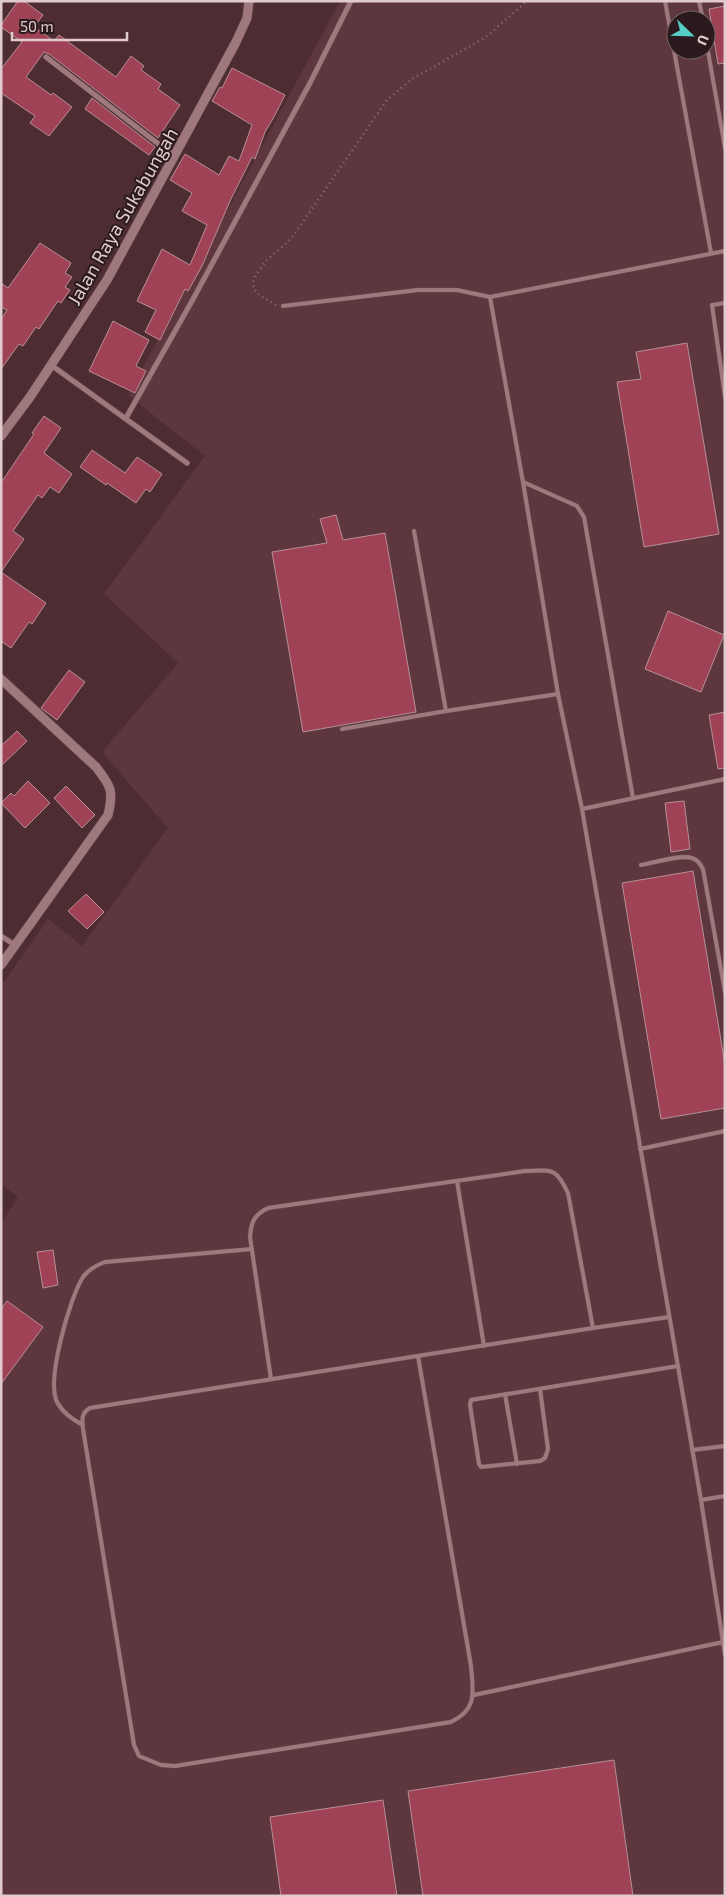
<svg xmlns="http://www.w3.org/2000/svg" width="726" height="1897" viewBox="0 0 726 1897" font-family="'Exo 2',sans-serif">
<rect width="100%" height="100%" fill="#4e2d32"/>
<path fill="#5e363d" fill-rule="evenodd" d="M340 1H725V1896H1V1224L18 1197 1 1184V986L48 919 82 946 168 828 102 752 178 663 104 594 205 456 128 395ZM676 20H706V50H676Z"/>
<path fill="#a04256" stroke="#b78f95" d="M18 1H24L43 15 34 27 54 41 59 35 116 77 131 56 144 66 141 70 161 84 158 89 180 105 158 138 49 54 44 52 26 77 51 95 53 93 72 107 49 136 30 123 35 116 1 93V69L22 42 1 27V25Z
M725 6V63L718 64 709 9Z
M232 68 285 95 274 117 265 132 255 159 252 157 230 201 202 266 188 291 185 289 160 340 145 332 156 310 137 301 162 249 190 265 207 225 182 211 192 193 170 180 185 154 219 175 229 156 239 161 252 125 212 101 220 87 222 88Z
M92 98 155 147 149 155 85 109Z
M40 243 71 263 65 273 72 277 65 287 70 290 61 303 58 301 39 329 36 327 23 346 19 344 1 369V319L7 310 1 307V283L8 288Z
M113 321 149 340 136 366 146 371 135 393 89 371Z
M687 343 719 534 644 547 617 382 641 379 636 352Z
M44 416 61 428 44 453 72 474 59 493 50 487 42 498 38 495 13 531 24 539 1 572V483L34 434 32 433Z
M92 450 125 473 137 457 162 474 150 492 146 489 136 503 107 483 106 485 80 467Z
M336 515 343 540 385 533 416 712 303 732 272 552 327 543 320 519Z
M1 572 46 603 32 624 29 622 11 648 1 641Z
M668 611 724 635 701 692 645 669Z
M69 670 85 682 57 720 41 708Z
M725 712V768L718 769 709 715Z
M17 731 27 741 1 766V746Z
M28 781 50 803 25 828 1 803 11 793 14 796Z
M66 786 95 815 82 828 54 798Z
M684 801 690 849 671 852 665 803Z
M693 871 725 1065V1108L661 1119 622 883Z
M86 894 104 912 87 929 68 911Z
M53 1250 58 1285 43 1288 37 1252Z
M7 1301 43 1327 1 1384V1309Z
M614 1760 633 1896H423L408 1791Z
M383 1800 397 1896H281L270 1817Z"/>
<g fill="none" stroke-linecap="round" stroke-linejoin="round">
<defs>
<path id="service" d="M665 1 711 253
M699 1 703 20
M706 40 725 148
M490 297 523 482 558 694 582 809 701 1500 725 1655
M725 303 712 305 725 397
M283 306 418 290H457L490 297 725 251
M523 482 577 506 584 517 633 798
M414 531 446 711
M342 729 446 711 558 694
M582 809 725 779
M641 865C654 863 681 854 692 858 698 860 700 864 703 869L725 992
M640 1149 725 1131
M457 1181 484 1346
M418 1356 471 1666C473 1692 478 1709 451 1722L175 1766 161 1765 139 1756 134 1745 83 1429C82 1420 81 1413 90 1408L593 1328 669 1317
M271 1379 250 1237C251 1222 254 1215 268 1208L525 1171C552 1170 556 1167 568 1193L593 1328
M540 1389 548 1449 545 1458 540 1461 481 1467 479 1464 470 1405 471 1400 678 1366
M505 1394 517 1464
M83 1425C72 1419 63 1413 57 1402 46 1380 70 1297 83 1277 88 1270 97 1265 105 1262L252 1249
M692 1450 725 1446
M701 1500 725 1496
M474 1695 723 1642"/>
<path id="minor" d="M46 57 174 156
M51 365 187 463
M126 418 192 301 310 83 351 1
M1 936 15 945"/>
<path id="tertiary" d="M1 436 30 397 107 280 236 42 247 18 249 1
M1 679 96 767C111 786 114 791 108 815L1 965"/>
</defs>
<use href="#service" stroke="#664b50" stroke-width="5"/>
<use href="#minor" stroke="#664b50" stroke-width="6"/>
<use href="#tertiary" stroke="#664b50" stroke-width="10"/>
<path stroke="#8f7377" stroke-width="2.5" stroke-dasharray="1 4" stroke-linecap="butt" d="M276 305 259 295 254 289 253 282 256 275 266 261 291 239 387 100 412 79 486 37 527 1"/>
<use href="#service" stroke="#9f787d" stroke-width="4"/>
<use href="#minor" stroke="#9f787d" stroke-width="5"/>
<use href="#tertiary" stroke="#9f787d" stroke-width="9"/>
</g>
<g text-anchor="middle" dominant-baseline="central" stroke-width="4" stroke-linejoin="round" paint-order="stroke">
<g font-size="19" fill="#e1cbce" stroke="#2a1a1d">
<text transform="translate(122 216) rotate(-60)">Jalan Raya Sukabungah</text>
</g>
</g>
<rect width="726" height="1897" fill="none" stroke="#e1cbce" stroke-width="5"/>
<g transform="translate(691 35) rotate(113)"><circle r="24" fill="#2a1a1d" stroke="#736164"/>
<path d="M0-4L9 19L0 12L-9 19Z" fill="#55cec6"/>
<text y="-8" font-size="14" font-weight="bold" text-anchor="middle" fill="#e1cbce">U</text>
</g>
<path d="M12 32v8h115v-8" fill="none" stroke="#e1cbce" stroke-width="2.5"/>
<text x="20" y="32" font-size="15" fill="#e1cbce" stroke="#2a1a1d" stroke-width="4" paint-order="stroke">50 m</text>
</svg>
